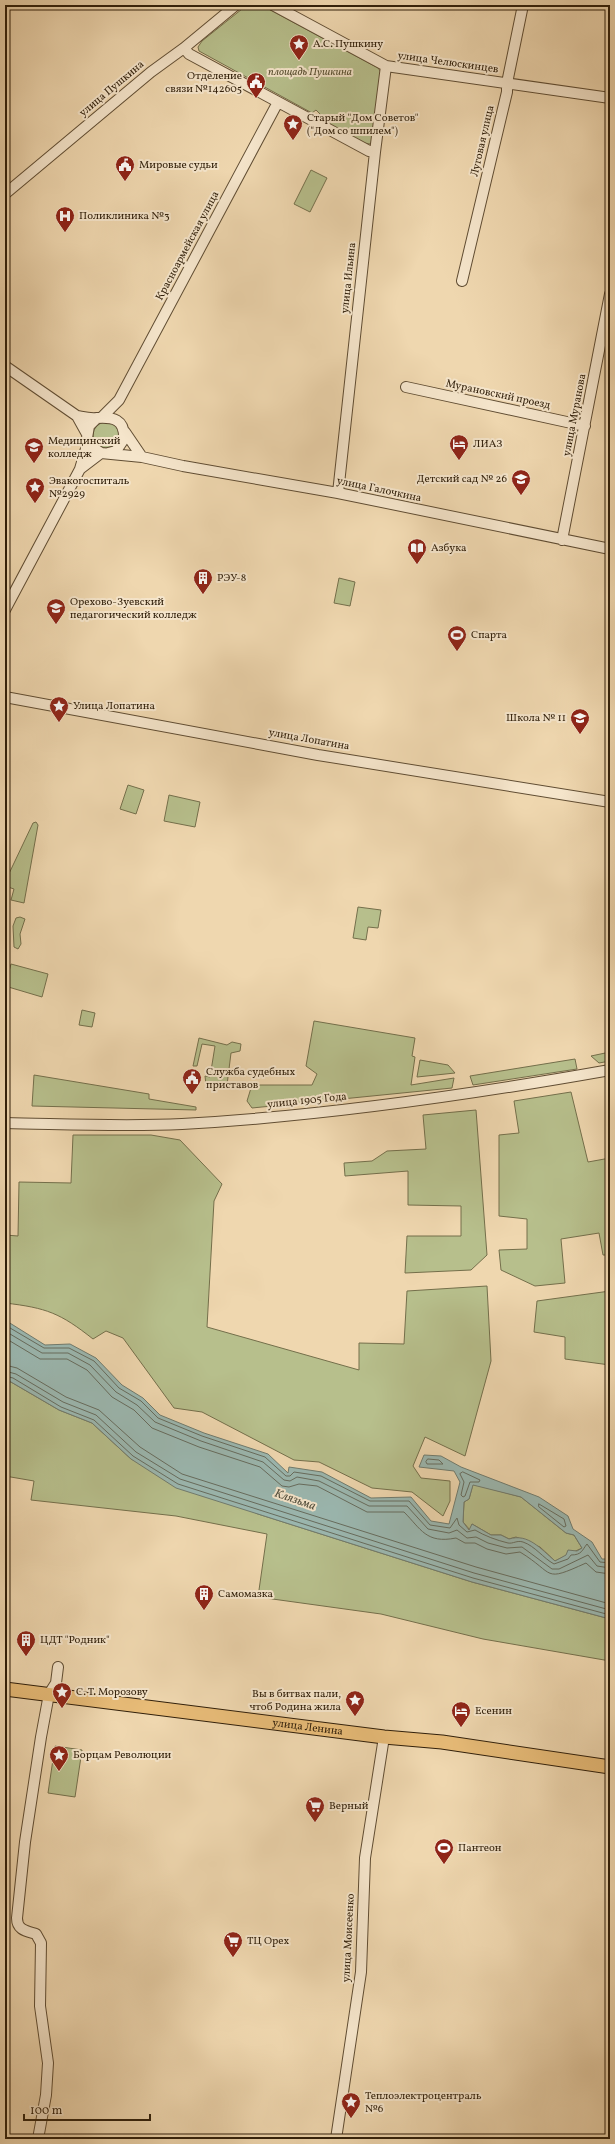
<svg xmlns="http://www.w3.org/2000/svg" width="615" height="2144" viewBox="0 0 615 2144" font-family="Vollkorn,serif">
<rect width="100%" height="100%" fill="#efd7af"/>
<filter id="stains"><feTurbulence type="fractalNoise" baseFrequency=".005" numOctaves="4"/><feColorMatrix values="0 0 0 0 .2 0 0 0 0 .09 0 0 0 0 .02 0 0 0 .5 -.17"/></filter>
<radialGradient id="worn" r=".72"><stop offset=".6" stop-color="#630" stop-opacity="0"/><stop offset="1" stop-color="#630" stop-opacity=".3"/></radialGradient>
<path fill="#b7bf8c" stroke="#746f4b" d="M247 5H261L378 68 381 72 373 140 370 144 364 143 331 126 319 117 320 114 316 110 312 113 199 51 198 47 202 41Z
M311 170 327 178 310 212 294 204Z
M93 435a13 13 0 1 1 26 0a13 13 0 1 1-26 0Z
M339 578 355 582 350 606 334 603Z
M128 785 144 790 136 814 120 809Z
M169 795 200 802 195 827 164 821Z
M36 822 38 825 24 903 11 900 14 889 5 886V882L33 823Z
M358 907 381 910 378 928 368 927 366 940 353 938Z
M20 917 25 919 20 934 21 944 18 949 14 947 13 926 16 918Z
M11 964 48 974 42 997 5 986Z
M82 1010 95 1013 92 1027 79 1025Z
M314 1021 415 1038 412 1056 415 1057 411 1085 454 1078 452 1088 252 1108 247 1101 251 1088 260 1085H312L317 1074 306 1066Z
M199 1038 227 1045 232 1042 241 1044 240 1051 231 1053 227 1085H206L205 1076 210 1077 215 1046 202 1044 197 1066H193Z
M610 1052V1061L599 1063 591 1056Z
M575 1059 577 1069 473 1085 470 1076Z
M420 1060 448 1065 455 1073 417 1077Z
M34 1075 149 1094V1099L196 1107V1110L32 1106Z
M571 1092 588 1162 610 1158V1255H603L599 1233 561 1239 565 1283 535 1286 501 1270 499 1250 527 1249V1219L499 1216V1135L519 1133 514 1101Z
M476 1110 487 1255 471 1270 405 1273 407 1236H461V1206L408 1205V1171L345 1176 344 1163 372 1161 387 1151 426 1149 423 1115Z
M73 1135H151L180 1140 222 1184 214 1201 207 1327 359 1370V1343L404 1344 407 1291 487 1286 491 1361 465 1456 425 1437 413 1466 421 1478 450 1481V1501L443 1516 412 1492 372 1488 319 1462 294 1460 202 1412 174 1408 123 1338 106 1331 93 1339C60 1313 47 1308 5 1303V1235L18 1236 19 1182 71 1183Z
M610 1291V1365L565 1359V1337L534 1332 537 1301Z
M5 1380 11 1382 59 1410 92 1423 131 1459 258 1514 472 1582 610 1619V1661L483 1639 381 1614 258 1597 267 1534 176 1516 31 1500 34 1481 5 1476Z
M473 1484 521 1497 566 1533 574 1535 582 1548 555 1561 540 1547 516 1537 509 1539 501 1535H491L472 1524 470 1530 463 1522 464 1502 469 1499Z
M55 1746 82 1750 75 1797 48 1793Z"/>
<path fill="#9bb8b1" stroke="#707b6e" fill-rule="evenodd" d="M5 1320 45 1345 70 1344 96 1358 122 1385 143 1398 160 1415 204 1433 268 1454 288 1473 289 1467 322 1472 371 1498 411 1497 431 1521 449 1524 460 1482 454 1471 419 1467 424 1455 441 1456 461 1467 539 1497 568 1516 573 1529 592 1542 602 1559H610V1619L472 1582 176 1488 131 1459 92 1423 59 1410 11 1382 5 1380ZM473 1485 521 1497 566 1533 574 1535 582 1548 577 1551 568 1550 566 1555 555 1561C541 1549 528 1533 509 1539L501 1535H491L472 1524 469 1530 463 1522 464 1502 469 1499Z"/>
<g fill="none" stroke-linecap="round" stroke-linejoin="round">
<path stroke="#666c5e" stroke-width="1" d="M5 1325 44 1348H69L94 1361 119 1388 141 1401 158 1418 202 1436 265 1457 286 1476H290L294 1472 321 1476 370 1501H409L430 1525 450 1528 457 1518 459 1525 467 1532 475 1530C485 1536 496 1540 508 1543 513 1544 517 1540 523 1542 535 1546 543 1558 554 1564L568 1559 571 1555C582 1555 582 1550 587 1544L600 1562 610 1563
M5 1331 42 1353H68L90 1365 116 1392 137 1405 155 1422 201 1441 263 1462 284 1480 290 1481 297 1477 319 1481 369 1506H407L428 1529 449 1533 457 1530 467 1538 476 1537 488 1543 507 1548 522 1547 552 1569H559L588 1555 597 1566 610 1568
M5 1338 40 1359H67L87 1370 112 1397 134 1410 152 1428 199 1447 260 1467 282 1486 289 1487 299 1484 317 1486 367 1512H404C421 1529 426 1544 456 1538L465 1543H475L487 1549 506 1554 520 1552C556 1574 542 1583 586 1563L596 1572 610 1574
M5 1365 17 1368 66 1397 99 1410 140 1447 182 1474 476 1567 610 1604
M5 1371 16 1374 63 1402 96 1415 136 1452 180 1479 474 1573 610 1610
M5 1376 13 1378 61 1407 94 1420 133 1456 178 1484 473 1578 610 1615
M428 1459 439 1460 443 1464H427L426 1462Z
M463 1472 480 1480 479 1482H470L465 1496 463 1497 461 1495 464 1482 460 1474Z
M539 1504 564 1519 566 1526 564 1527 539 1507Z"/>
<defs>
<path id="minor" d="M273 5 386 66 610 98
M184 48 189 54 369 151 375 152
M5 194 151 72 184 48 236 5
M462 281 507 92V83L523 5
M5 366 77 416 87 434
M406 387 585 426
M77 416C83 417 90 419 97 418 113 417 125 419 124 439L116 451 108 453
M102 417 119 400 278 102
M97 418 89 426 87 438 92 447 101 453 142 457 183 466 338 493 610 549
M125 432 142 457
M80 469 101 453
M338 493 375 152 386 66
M562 540 610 294
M5 610 80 469 88 442
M5 697 318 755 610 802
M5 1123C64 1124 123 1127 182 1124 326 1116 469 1095 610 1070
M38 2139 46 2095 48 2063 40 2006 41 1943 36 1934C26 1931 17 1930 17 1918L25 1842 41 1737 49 1694 56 1683 58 1667
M336 2139 361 1972 365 1858 384 1737"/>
<g id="major">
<path id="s1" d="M5 1689 384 1737 442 1742 610 1767"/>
</g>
</defs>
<use href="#minor" stroke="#604d33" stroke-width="12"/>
<use href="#major" stroke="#301f0a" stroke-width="15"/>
<use href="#minor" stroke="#f5e5cb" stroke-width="10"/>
<use href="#major" stroke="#e8bc78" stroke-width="13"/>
</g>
<defs>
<symbol id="sight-pin" viewBox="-11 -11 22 30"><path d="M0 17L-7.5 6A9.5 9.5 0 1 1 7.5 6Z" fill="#8f2418" stroke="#f5e5cb"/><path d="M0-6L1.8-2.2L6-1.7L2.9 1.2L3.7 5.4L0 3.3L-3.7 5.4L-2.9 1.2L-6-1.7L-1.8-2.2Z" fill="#fff"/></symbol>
<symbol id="civic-pin" viewBox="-11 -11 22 30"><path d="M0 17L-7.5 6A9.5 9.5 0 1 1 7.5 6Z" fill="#8f2418" stroke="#f5e5cb"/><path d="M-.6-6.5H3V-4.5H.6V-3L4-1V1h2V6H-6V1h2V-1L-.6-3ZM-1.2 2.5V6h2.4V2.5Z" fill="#fff"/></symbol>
<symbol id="hospital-pin" viewBox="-11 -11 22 30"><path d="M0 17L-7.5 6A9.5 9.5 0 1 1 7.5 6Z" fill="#8f2418" stroke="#f5e5cb"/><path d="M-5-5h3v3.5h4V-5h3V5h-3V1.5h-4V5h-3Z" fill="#fff"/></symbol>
<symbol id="hotel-pin" viewBox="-11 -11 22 30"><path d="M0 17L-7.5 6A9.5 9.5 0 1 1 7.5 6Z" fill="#8f2418" stroke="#f5e5cb"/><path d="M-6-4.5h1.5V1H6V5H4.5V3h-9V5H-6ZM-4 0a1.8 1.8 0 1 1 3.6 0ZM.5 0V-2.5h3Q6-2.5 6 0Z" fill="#fff"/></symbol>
<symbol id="university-pin" viewBox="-11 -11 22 30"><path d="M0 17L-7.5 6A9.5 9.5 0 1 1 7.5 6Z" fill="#8f2418" stroke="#f5e5cb"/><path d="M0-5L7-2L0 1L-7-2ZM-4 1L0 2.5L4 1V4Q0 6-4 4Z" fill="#fff"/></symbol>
<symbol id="school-pin" viewBox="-11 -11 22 30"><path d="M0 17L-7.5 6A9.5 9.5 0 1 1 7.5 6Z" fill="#8f2418" stroke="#f5e5cb"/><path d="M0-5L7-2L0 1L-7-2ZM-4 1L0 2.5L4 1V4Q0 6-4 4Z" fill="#fff"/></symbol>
<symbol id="library-pin" viewBox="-11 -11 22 30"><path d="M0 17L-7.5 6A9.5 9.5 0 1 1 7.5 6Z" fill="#8f2418" stroke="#f5e5cb"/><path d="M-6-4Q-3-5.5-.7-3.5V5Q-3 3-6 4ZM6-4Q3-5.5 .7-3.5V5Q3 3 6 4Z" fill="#fff"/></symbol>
<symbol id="building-pin" viewBox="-11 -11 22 30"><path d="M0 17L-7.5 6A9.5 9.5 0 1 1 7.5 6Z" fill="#8f2418" stroke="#f5e5cb"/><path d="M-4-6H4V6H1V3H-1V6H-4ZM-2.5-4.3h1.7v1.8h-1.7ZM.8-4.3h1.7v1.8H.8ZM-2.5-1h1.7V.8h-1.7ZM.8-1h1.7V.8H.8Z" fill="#fff"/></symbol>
<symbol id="stadium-pin" viewBox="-11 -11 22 30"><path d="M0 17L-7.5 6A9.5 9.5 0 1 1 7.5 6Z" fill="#8f2418" stroke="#f5e5cb"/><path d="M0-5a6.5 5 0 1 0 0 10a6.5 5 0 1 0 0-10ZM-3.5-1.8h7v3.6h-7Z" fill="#fff"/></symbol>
<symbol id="supermarket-pin" viewBox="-11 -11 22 30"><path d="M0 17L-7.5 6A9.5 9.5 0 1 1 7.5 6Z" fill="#8f2418" stroke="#f5e5cb"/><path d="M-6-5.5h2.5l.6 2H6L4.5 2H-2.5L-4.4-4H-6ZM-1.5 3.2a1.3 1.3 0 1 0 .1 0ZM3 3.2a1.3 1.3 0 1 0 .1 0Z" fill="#fff"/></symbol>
</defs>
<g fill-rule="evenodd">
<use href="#sight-pin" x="288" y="33" width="22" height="30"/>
<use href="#civic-pin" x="245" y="71" width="22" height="30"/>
<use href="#sight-pin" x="282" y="113" width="22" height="30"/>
<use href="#civic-pin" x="114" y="154" width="22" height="30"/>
<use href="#hospital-pin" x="54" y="205" width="22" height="30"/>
<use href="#hotel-pin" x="448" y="433" width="22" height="30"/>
<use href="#university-pin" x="23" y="436" width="22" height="30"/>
<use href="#school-pin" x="510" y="468" width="22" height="30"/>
<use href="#sight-pin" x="24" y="476" width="22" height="30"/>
<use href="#library-pin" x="406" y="537" width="22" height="30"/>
<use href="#building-pin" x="192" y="567" width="22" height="30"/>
<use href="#university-pin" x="45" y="597" width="22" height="30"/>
<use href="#stadium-pin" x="446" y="624" width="22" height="30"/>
<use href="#sight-pin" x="48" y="695" width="22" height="30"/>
<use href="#school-pin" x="569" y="707" width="22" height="30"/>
<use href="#civic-pin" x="181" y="1067" width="22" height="30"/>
<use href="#building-pin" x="193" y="1583" width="22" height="30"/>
<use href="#building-pin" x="15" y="1629" width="22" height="30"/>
<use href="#sight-pin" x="51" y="1681" width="22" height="30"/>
<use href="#sight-pin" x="344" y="1689" width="22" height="30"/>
<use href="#hotel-pin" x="450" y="1700" width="22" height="30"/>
<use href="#sight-pin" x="48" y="1744" width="22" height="30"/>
<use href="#supermarket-pin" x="304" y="1795" width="22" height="30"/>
<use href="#stadium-pin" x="433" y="1837" width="22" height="30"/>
<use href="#supermarket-pin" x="222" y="1930" width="22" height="30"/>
<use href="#sight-pin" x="340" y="2091" width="22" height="30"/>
</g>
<g text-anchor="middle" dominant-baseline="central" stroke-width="4" stroke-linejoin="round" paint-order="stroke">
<g font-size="11" fill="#301f0a" stroke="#f5e5cb" text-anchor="start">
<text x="313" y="44">А.С. Пушкину</text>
<text x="242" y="76" text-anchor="end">Отделение<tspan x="242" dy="13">связи №142605</tspan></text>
<text x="307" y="118">Старый "Дом Советов"<tspan x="307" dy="13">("Дом со шпилем")</tspan></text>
<text x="139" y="165">Мировые судьи</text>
<text x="79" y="216">Поликлиника №3</text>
<text x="48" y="441">Медицинский<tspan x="48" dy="13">колледж</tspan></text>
<text x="473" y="444">ЛИАЗ</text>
<text x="507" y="479" text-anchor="end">Детский сад № 26</text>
<text x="49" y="481">Эвакогоспиталь<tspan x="49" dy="13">№2929</tspan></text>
<text x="431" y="548">Азбука</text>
<text x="217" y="578">РЭУ-8</text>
<text x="70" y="602">Орехово-Зуевский<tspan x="70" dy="13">педагогический колледж</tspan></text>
<text x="471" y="635">Спарта</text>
<text x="73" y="706">Улица Лопатина</text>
<text x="566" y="718" text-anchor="end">Школа № 11</text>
<text x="206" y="1072">Служба судебных<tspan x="206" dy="13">приставов</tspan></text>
<text x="218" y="1594">Самомазка</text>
<text x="40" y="1640">ЦДТ "Родник"</text>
<text x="76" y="1692">С. Т. Морозову</text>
<text x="341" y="1694" text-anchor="end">Вы в битвах пали,<tspan x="341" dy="13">чтоб Родина жила</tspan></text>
<text x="475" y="1711">Есенин</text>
<text x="73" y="1755">Борцам Революции</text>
<text x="329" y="1806">Верный</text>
<text x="458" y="1848">Пантеон</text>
<text x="247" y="1941">ТЦ Орех</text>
<text x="365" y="2096">Теплоэлектроцентраль<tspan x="365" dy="13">№6</tspan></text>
</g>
<g font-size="11" fill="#301f0a" stroke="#f5e5cb">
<text transform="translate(448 63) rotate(8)">улица Челюскинцев</text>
<text transform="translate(112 89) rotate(-40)">улица Пушкина</text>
<text transform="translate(483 141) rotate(-77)">Луговая улица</text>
<text transform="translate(188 246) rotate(-62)">Красноармейская улица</text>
<text transform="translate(349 278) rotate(-84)">улица Ильина</text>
<text transform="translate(498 395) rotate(12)">Мурановский проезд</text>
<text transform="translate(575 415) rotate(-79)">улица Муранова</text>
<text transform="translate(379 490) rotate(12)">улица Галочкина</text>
<text transform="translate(309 740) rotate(10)">улица Лопатина</text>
<text transform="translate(307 1101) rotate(-6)">улица 1905 Года</text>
<text stroke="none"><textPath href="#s1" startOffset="305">улица Ленина</textPath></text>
<text transform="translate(349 1938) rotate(-87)">улица Моисеенко</text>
</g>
<g font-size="11" font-style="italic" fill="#584f31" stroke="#f5e5cb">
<text x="310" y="72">площадь Пушкина</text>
</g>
<g font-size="12" font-style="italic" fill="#504d3c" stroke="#f5e5cb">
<text transform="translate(295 1500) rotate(19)">Клязьма</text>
</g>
</g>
<rect width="615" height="2144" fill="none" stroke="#efd7af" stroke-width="20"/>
<rect x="6" y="6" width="603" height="2132" fill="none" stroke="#301f0a" stroke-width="2"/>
<rect x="10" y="10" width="595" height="2124" fill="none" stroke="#301f0a"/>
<path d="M24 2114v6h126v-6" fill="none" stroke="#301f0a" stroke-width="2"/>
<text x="30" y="2114" font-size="12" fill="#301f0a" stroke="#f5e5cb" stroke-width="3" paint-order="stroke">100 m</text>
<rect width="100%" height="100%" filter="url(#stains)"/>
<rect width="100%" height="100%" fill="url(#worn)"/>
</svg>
